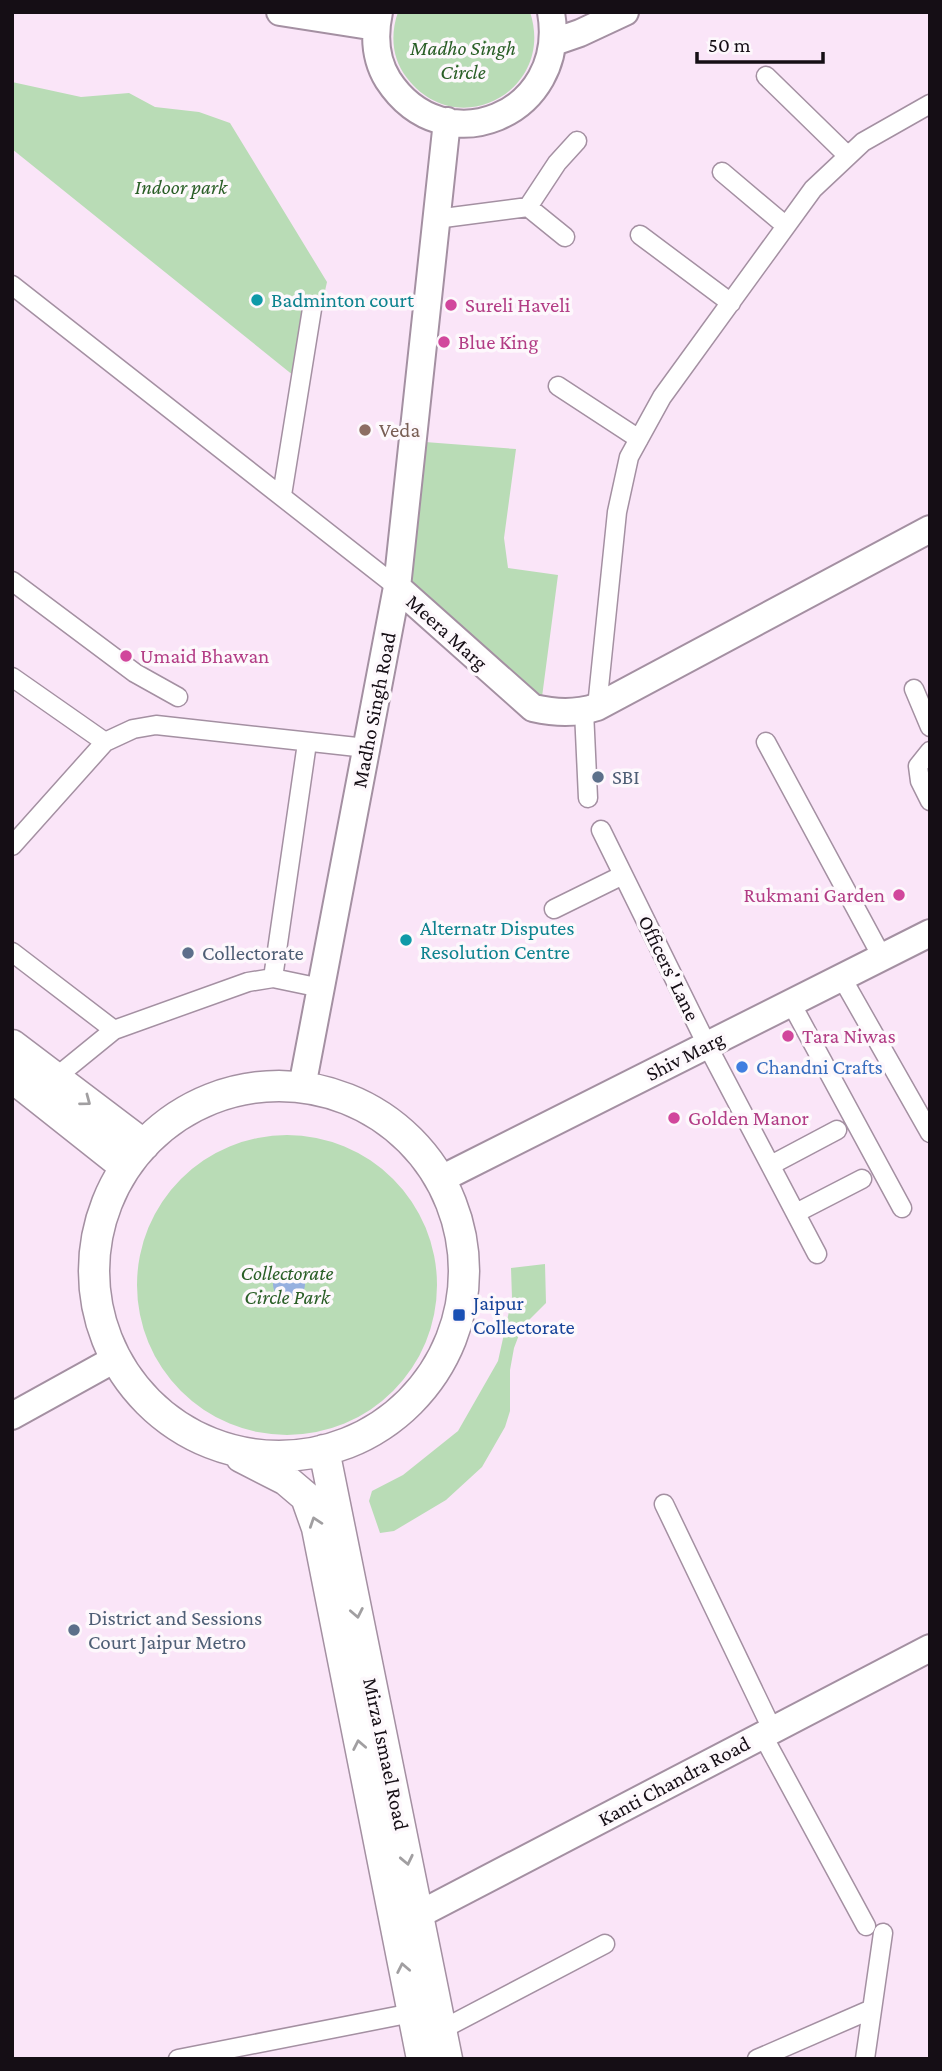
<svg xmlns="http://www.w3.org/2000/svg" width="942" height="2071" viewBox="0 0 942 2071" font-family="'Crimson Pro',serif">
<rect width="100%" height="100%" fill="#fae5f8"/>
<path fill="#b9dcb6" d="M398 12H530C556 90 458 144 407 78 392 59 390 35 398 12Z
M12 82 81 97 129 93 155 107 199 112 230 123 327 282 304 384 12 149Z
M425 442 516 449 504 538 508 568 558 575 542 697 405 583Z
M137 1285a150 150 0 1 1 300 0a150 150 0 1 1-300 0Z
M545 1264 546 1303 522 1327 514 1348 510 1370V1411L505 1427 482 1467 446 1500 394 1531 380 1533 369 1501 372 1491 403 1475 458 1431 498 1361 512 1298 511 1268Z"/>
<path fill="#96b0df" d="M273 1284a16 16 0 1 1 32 0a16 16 0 1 1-32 0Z"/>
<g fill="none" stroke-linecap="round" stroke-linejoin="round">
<defs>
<path id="street" d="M766 76 848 156
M722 172 786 226
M528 207 565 237
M436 219 528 207 557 163 577 141
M640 235 731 303
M12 285 397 587
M558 386 639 439
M282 495 312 309
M12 581 135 673 178 697
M12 677 105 742
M914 689 930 727
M597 707 617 512 629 457 662 397 813 189 863 142 930 104
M584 711 588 798
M766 742 882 957
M930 751 918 766 920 781 930 801
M601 830 707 1045 817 1254
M12 846 105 742 133 729 156 725 366 748
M554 909 623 875
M12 952 114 1030
M273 978 307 743
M842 978 930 1133
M791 1003 902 1208
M55 1078 114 1030 248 982 273 978 321 988
M771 1165 837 1130
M796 1213 862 1179
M664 1504 772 1729
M762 1734 866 1926
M443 2029 605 1944
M178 2059 412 2013
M757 2059 872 2009
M865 2059 883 1933"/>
<path id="secondary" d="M280 12 376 27
M379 12C374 35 375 59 388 80 444 166 569 115 551 12
M554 42 580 33 625 12
M397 587 533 708C556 713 575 714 597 707L930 529
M302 1087 397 587 447 121
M441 1179 930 933
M12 1416 115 1359
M418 1915 930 1648"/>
<path id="primary" d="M12 1045 144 1145
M12 1077 123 1165
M94 1271a185 185 0 1 1 370 0a185 185 0 1 1-370 0Z
M324 1450 447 2059
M241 1457 286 1480 306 1497 317 1528 422 2059"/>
</defs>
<use href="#street" stroke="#a490a2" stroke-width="21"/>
<use href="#secondary" stroke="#a490a2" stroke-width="30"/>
<use href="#primary" stroke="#a490a2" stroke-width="33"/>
<use href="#street" stroke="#fff" stroke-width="18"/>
<use href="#secondary" stroke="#fff" stroke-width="26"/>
<use href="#primary" stroke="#fff" stroke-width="30"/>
</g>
<defs><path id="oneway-chevron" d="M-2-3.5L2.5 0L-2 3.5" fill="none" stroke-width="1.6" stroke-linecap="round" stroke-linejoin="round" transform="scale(1.75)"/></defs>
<g stroke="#a19fa1">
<use href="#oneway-chevron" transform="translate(86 1101) rotate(37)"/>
<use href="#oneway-chevron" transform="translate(315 1522) rotate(-109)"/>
<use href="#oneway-chevron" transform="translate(357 1613) rotate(79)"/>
<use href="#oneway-chevron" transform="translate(359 1745) rotate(-101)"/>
<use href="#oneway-chevron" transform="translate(407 1860) rotate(78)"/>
<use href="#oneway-chevron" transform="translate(403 1968) rotate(-101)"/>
</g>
<g fill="#0f9aa8" stroke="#fdf8fc" stroke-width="2.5">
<circle cx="257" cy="300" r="7"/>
<circle cx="406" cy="940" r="7"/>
</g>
<g fill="#d1479c" stroke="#fdf8fc" stroke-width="2.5">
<circle cx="451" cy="305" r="7"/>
<circle cx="444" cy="342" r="7"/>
<circle cx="126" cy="656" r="7"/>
<circle cx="899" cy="895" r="7"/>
<circle cx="788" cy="1036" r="7"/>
<circle cx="674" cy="1118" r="7"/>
</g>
<circle fill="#8d6e63" stroke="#fdf8fc" stroke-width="2.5" cx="365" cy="430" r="7"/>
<g fill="#5c6f8a" stroke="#fdf8fc" stroke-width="2.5">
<circle cx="598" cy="777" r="7"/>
<circle cx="188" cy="953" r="7"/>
<circle cx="74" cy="1630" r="7"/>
</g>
<circle fill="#3f7fe0" stroke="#fdf8fc" stroke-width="2.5" cx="742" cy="1067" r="7"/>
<rect fill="#1a4fb4" stroke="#fdf8fc" stroke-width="2.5" x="452" y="1308" width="14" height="14" rx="3.5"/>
<g text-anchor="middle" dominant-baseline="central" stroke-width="7" stroke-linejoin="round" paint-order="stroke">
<g font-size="21" font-style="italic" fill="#295e26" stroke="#fdf8fc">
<text x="463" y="48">Madho Singh<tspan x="463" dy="24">Circle</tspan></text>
<text x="181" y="187">Indoor park</text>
<text x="287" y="1273">Collectorate<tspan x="287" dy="24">Circle Park</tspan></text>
</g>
<g font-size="21" fill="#0d838f" stroke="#fdf8fc" text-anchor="start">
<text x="271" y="300">Badminton court</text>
<text x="420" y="928">Alternatr Disputes<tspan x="420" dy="24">Resolution Centre</tspan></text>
</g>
<g font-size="21" fill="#b23c85" stroke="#fdf8fc" text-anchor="start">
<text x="465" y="305">Sureli Haveli</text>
<text x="458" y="342">Blue King</text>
<text x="140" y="656">Umaid Bhawan</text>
<text x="885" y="895" text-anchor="end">Rukmani Garden</text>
<text x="802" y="1036">Tara Niwas</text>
<text x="688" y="1118">Golden Manor</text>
</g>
<g font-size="21" fill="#785e54" stroke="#fdf8fc" text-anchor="start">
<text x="379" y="430">Veda</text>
</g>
<g font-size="21" fill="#150e15" stroke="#fdf8fc">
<text transform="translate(447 632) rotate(42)">Meera Marg</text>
<text transform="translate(374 710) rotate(-79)">Madho Singh Road</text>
<text transform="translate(669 968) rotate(64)">Officers' Lane</text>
<text transform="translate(685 1056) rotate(-27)">Shiv Marg</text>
<text transform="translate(386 1754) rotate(78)">Mirza Ismael Road</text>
<text transform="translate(674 1781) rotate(-28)">Kanti Chandra Road</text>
</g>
<g font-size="21" fill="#4e5e75" stroke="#fdf8fc" text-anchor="start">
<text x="612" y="777">SBI</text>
<text x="202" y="953">Collectorate</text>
<text x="88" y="1618">District and Sessions<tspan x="88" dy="24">Court Jaipur Metro</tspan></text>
</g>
<g font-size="21" fill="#366cbe" stroke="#fdf8fc" text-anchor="start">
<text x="756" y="1067">Chandni Crafts</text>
</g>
<g font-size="21" fill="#164399" stroke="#fdf8fc" text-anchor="start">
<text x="473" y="1303">Jaipur<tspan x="473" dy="24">Collectorate</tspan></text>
</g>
</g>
<rect width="942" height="2071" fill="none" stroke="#150e15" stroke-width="28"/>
<path d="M697 52v10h126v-10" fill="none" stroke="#150e15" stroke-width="3.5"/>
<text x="708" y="52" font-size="21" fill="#150e15" stroke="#fdf8fc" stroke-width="5" paint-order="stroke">50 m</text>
</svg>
